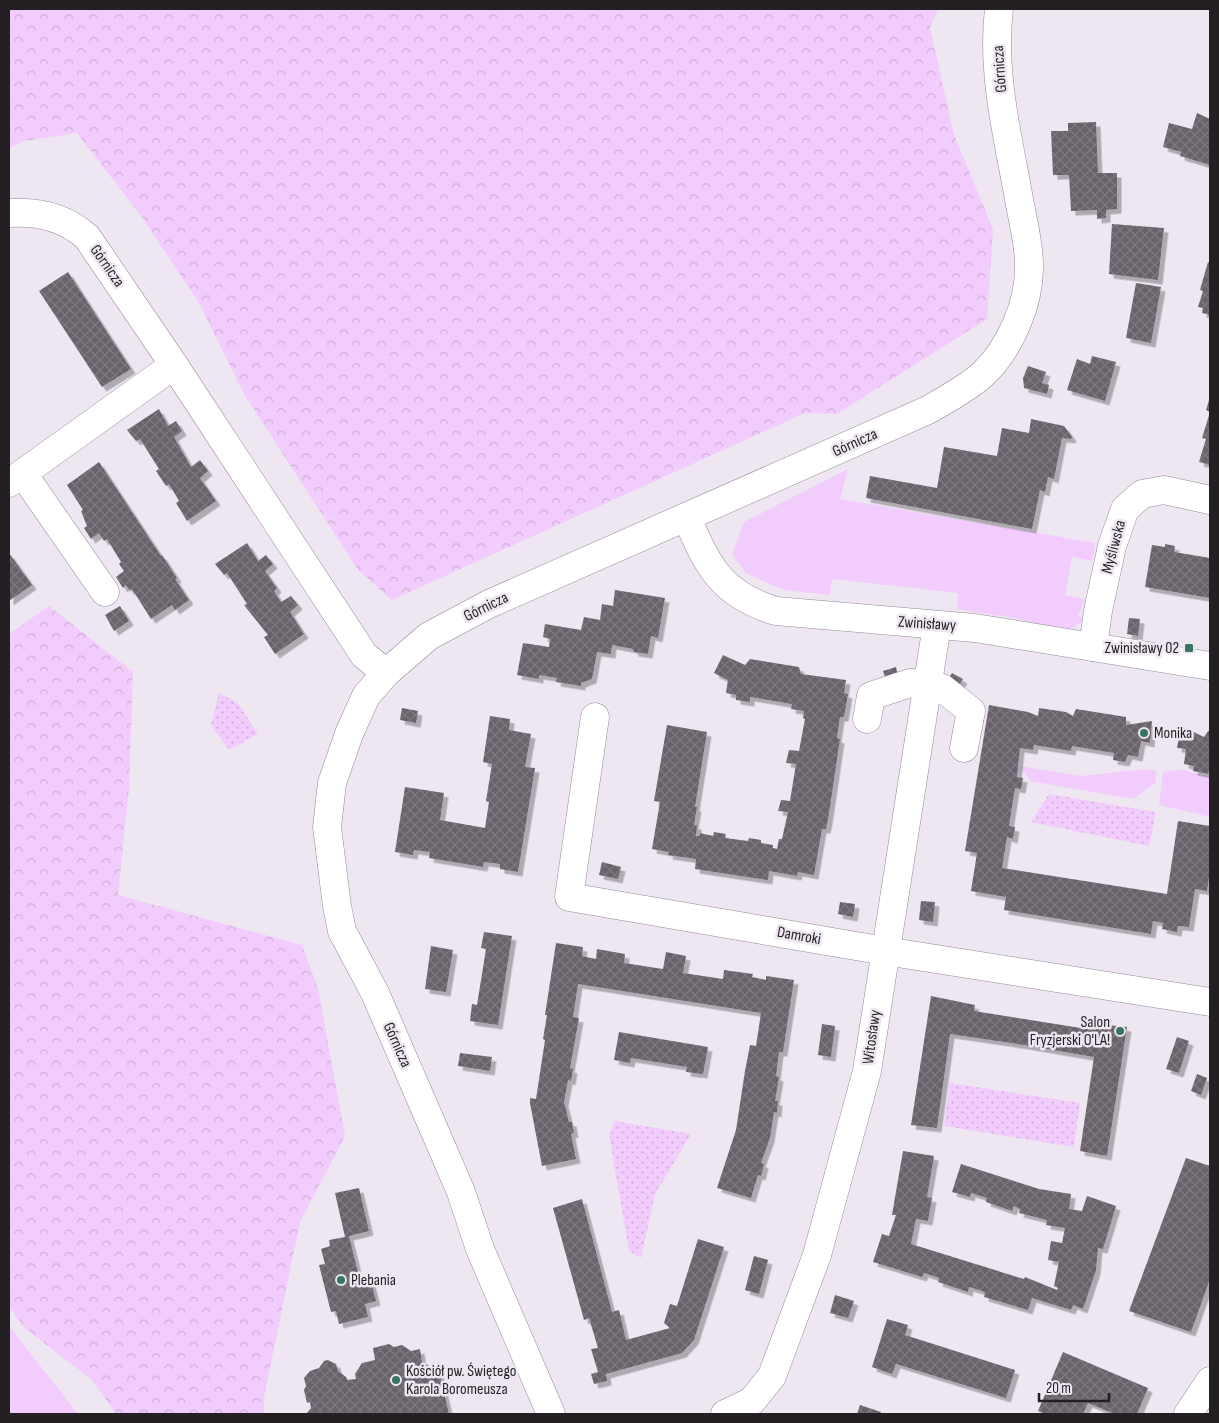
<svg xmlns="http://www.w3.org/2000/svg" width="1219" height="1423" font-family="'Sofia Sans Condensed',sans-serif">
<defs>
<pattern id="forest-crowns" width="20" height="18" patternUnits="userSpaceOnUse" patternTransform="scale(1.25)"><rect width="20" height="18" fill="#f2ccfc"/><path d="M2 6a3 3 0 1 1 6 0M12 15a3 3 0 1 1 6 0" fill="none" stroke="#cfafd8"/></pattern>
<pattern id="park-dots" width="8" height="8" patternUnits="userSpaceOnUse" patternTransform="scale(1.25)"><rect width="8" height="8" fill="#f2ccfc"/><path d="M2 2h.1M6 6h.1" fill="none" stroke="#cfafd8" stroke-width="1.8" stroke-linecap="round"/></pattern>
<pattern id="building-cross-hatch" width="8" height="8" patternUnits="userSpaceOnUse" patternTransform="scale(1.25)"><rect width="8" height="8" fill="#69626b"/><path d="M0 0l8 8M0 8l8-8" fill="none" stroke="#7e7880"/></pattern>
<filter id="shadow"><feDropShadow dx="4.5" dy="4.5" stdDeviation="0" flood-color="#0004"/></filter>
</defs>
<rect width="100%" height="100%" fill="#eee6f1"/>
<g fill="#f2ccfc">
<polygon points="848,469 840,499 1095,543 1092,561 1072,557 1065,595 1085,599 1078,616 1086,619 1068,631 1009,617 957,609 958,593 832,579 830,595 785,590 769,584 746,573 732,554 744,522"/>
<polygon points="1020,766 1081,776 1146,769 1157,771 1155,783 1133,799 1030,781"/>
<polygon points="1179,769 1210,777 1210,817 1159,805 1163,772"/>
<polygon points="9,1326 78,1414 11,1414 9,1412"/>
</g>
<g fill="url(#forest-crowns)">
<polygon points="9,9 938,9 930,28 954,135 993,229 987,319 837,414 805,413 392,600 358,570 244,394 199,303 144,220 77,133 24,141 9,148"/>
<polygon points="49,606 133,672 129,788 118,895 302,945 318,988 345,1136 300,1222 264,1397 264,1414 116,1414 92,1380 25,1328 9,1307 9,634"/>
</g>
<g fill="url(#park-dots)">
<polygon points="219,693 238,703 258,734 229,750 211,725"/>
<polygon points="1049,794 1156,812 1149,846 1031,822"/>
<polygon points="950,1083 1080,1103 1074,1147 944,1126"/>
<polygon points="615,1121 691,1134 655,1194 641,1258 629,1251 609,1135"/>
</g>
<g fill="url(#building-cross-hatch)" filter="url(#shadow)">
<polygon points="1197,113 1210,119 1210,165 1180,156 1181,152 1163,147 1169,123 1192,129"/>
<polygon points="1096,122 1098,173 1117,173 1117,209 1106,210 1106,218 1097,219 1097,210 1071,211 1069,175 1053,175 1051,131 1068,131 1068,123"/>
<polygon points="1112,224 1164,228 1158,280 1109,274"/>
<polygon points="1208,262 1210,263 1210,315 1202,313 1203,308 1198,307 1203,291 1200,290"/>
<polygon points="68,272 131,369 102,387 39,291"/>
<polygon points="1136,283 1161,287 1151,343 1126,338"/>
<polygon points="1092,356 1116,362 1105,401 1067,390 1077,359 1090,364"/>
<polygon points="1028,366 1046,372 1042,383 1049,385 1047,394 1024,388 1023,378"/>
<polygon points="1210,397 1210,412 1206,410"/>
<polygon points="159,409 168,426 176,421 182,431 174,437 191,467 200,460 208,471 200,478 216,501 187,521 176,503 179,501 169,484 166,486 156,471 159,469 140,439 136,441 127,430"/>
<polygon points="1210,412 1210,465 1199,462 1206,439 1202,438"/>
<polygon points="1031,419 1064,426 1072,437 1071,439 1062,438 1054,479 1048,477 1045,492 1040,490 1032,529 866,498 870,476 937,488 944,447 997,456 1002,428 1029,433"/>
<polygon points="99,462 161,556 162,555 177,578 175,579 189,600 175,610 172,605 151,619 132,589 130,591 126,585 123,588 116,577 124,571 119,564 121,562 107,539 104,541 99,533 91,539 84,528 87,526 81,511 83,510 67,485"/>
<polygon points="247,543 258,561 266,555 273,564 265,571 277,588 274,591 281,602 291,596 298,605 290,612 304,634 275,654 264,637 268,635 244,605 247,604 227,573 224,575 215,564"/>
<polygon points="1165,544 1175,546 1174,552 1210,558 1210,598 1145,587 1152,545 1165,547"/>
<polygon points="9,553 32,585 9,601"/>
<polygon points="615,590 665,598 658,638 651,636 648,654 634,652 633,649 612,645 611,654 597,652 592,679 581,683 581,686 556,682 557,678 539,675 539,679 517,675 523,643 549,647 550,639 543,637 545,624 581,630 584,617 600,620 602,604 613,606"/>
<polygon points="120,606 129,621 114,631 105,615"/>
<polygon points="1129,618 1140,619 1138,636 1127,634"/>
<polygon points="723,655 745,665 750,659 799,667 801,674 846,680 844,693 848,694 844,717 840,717 837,738 840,739 828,820 826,829 822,829 814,875 798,872 797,876 769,871 768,880 695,869 696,859 668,855 669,852 652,849 660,802 654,801 667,725 707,732 695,807 697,807 694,825 697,825 696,836 700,836 700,833 713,836 714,832 726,834 725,838 748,841 749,838 761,840 761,843 773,845 773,848 777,849 779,839 782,839 788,812 778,811 781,800 790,801 796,764 786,763 789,750 799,751 805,719 803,718 804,711 791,709 792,704 750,697 750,702 736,700 736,695 726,693 728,680 714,673"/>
<polygon points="896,667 898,677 886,680 883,671"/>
<polygon points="952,673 963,679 958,687 947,681"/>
<polygon points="989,705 1028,712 1038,716 1039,708 1066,712 1073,716 1076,709 1126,717 1126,725 1152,721 1150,743 1141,741 1138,757 1128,755 1125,762 1113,760 1114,753 1072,746 1071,751 1034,745 1033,750 1020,748 1017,777 1023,778 1021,789 1015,788 1009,826 1015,827 1013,839 1007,837 1002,868 1167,894 1178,821 1210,826 1210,871 1207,891 1195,889 1189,927 1178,926 1177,932 1162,929 1163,923 1153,921 1151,934 1004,910 1006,897 971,891 977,853 965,851"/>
<polygon points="402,708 418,711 416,723 400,720"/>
<polygon points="490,716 510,719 509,730 531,734 525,767 535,768 518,872 500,869 500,864 484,862 483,867 429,858 430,852 414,850 413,855 395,852 405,787 444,793 440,820 485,828 489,802 486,801 492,764 483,762"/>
<polygon points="1181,726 1204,737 1208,731 1210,731 1210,769 1208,774 1193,771 1194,766 1184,764 1186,749 1177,748"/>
<polygon points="602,862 621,867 618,879 599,875"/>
<polygon points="921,901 935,902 933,922 919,920"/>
<polygon points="840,902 855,904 853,917 838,914"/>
<polygon points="484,932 512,936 498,1025 470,1021 472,1004 477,1005 486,949 481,948"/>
<polygon points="556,943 583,947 582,956 596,959 597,949 625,954 624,963 663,969 666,952 686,956 683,973 723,979 724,970 753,974 752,977 766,980 766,976 794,980 783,1052 779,1052 776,1076 779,1077 775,1101 778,1101 777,1113 774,1112 770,1138 761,1163 764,1164 761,1176 758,1175 751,1198 717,1188 736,1130 745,1071 750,1045 756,1046 761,1013 578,984 573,1017 579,1018 570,1068 573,1069 571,1081 568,1080 564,1102 569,1122 572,1122 573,1128 574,1133 571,1134 576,1159 542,1166 530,1103 530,1098 536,1099 545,1040 543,1039 547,1015 545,1015"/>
<polygon points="431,946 453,950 446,992 425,989"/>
<polygon points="931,996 975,1005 974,1011 1087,1029 1088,1023 1127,1027 1107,1156 1080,1151 1094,1057 1024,1045 950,1034 937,1128 911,1125"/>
<polygon points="822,1024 835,1026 831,1057 818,1055"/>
<polygon points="619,1032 708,1047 703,1074 686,1072 687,1067 631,1058 630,1063 614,1060"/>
<polygon points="1177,1037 1189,1041 1179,1073 1166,1069"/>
<polygon points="460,1053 492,1057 490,1071 458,1066"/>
<polygon points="1197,1074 1207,1078 1201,1095 1191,1091"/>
<polygon points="903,1151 934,1156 927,1197 932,1198 928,1221 916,1219 911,1244 1024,1279 1025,1277 1057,1290 1058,1288 1054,1286 1059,1262 1048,1260 1051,1241 1062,1243 1065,1228 1046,1225 1047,1220 1019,1213 1020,1209 1014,1206 1012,1211 986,1202 987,1198 971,1193 970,1197 952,1192 961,1164 1039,1189 1071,1194 1069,1209 1082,1211 1087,1196 1116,1206 1103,1249 1098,1248 1096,1270 1083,1309 1073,1305 1071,1310 1032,1298 1028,1310 984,1297 985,1292 969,1287 968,1292 938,1282 939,1278 924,1273 922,1277 873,1262 882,1234 889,1236 896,1215 892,1215"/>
<polygon points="1186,1158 1210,1166 1210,1279 1191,1332 1129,1311"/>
<polygon points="359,1188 369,1231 349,1236 360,1281 370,1278 376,1301 365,1304 368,1317 339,1324 336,1311 331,1312 319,1265 325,1264 321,1249 330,1246 329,1240 345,1237 335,1193"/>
<polygon points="582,1199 612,1312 619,1310 626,1340 670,1328 664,1323 670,1304 677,1306 698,1239 724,1247 694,1340 682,1353 606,1374 607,1381 594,1384 591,1374 598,1372 591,1349 598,1348 589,1318 584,1320 553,1208"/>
<polygon points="754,1256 768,1260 759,1294 745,1290"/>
<polygon points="835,1295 854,1301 848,1318 830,1313"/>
<polygon points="887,1319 908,1325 905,1335 1015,1370 1006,1398 896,1364 892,1374 872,1367"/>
<polygon points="389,1344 394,1347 402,1345 411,1351 420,1349 422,1362 439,1371 449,1414 306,1414 311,1408 310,1402 307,1403 304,1390 306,1386 304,1378 310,1371 319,1368 324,1361 328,1360 336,1364 338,1371 346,1377 347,1380 356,1379 355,1374 362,1363 375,1360 373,1348"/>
<polygon points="1063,1352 1148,1388 1137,1414 1115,1414 1088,1403 1083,1414 1045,1414 1038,1411"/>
<polygon points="860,1405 881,1412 880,1414 857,1414"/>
</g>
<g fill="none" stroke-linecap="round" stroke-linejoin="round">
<defs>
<g id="minor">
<path d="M9 213C38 211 65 217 87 237L174 365 364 655 386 673"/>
<polyline points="23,474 105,592"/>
<polyline points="9,483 174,365"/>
<path d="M687 518C708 567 722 595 776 611L975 628 1210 666"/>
<polyline points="1093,647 1098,611 1112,546 1125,509 1142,494 1164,490 1210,500"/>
<polyline points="595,717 569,897 885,951 1210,1002"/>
<polyline points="867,719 871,696 910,683 928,685 942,688 971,711 964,748"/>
<path d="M551 1414 480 1249 461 1192 439 1141 375 993 342 931 337 906 327 827 332 783 349 734 366 696 386 673 429 636 489 604 928 410C947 399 966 389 982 375 1010 349 1030 303 1029 265 1029 245 1024 225 1020 205 1009 141 991 74 999 9"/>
<polyline points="725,1414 752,1401 772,1376 817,1255 867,1071 937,625"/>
<polyline points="1188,1414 1210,1381"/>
</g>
</defs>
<use href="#minor" stroke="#928a94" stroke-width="29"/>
<use href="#minor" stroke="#fff" stroke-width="28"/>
</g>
<g fill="#387560" stroke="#eee6f1" stroke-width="2">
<rect x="1184" y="643" width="10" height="10" rx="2.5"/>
<circle cx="1144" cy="733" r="5"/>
<circle cx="1120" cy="1031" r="5"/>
<circle cx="341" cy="1280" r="5"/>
<circle cx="396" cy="1380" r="5"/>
</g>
<g text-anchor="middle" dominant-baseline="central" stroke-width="5" stroke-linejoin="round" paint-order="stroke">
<g font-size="16" fill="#231f23" stroke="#eee6f1">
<text transform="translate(1000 69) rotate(-94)">Górnicza</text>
<text transform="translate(107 266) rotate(55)">Górnicza</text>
<text transform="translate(855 443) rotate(-24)">Górnicza</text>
<text transform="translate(1114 547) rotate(-75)">Myśliwska</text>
<text transform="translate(486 607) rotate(-26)">Górnicza</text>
<text transform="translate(927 624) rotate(4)">Zwinisławy</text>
<text transform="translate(799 936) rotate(10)">Damroki</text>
<text transform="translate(872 1037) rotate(-82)">Witosławy</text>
<text transform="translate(397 1045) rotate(66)">Górnicza</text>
</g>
<g font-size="16" fill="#231f23" stroke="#eee6f1" text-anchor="start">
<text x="1179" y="648" text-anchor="end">Zwinisławy 02</text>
<text x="1154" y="733">Monika</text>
<text x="1110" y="1022" text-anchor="end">Salon<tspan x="1110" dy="18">Fryzjerski O'LA!</tspan></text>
<text x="351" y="1280">Plebania</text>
<text x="406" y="1371">Kościół pw. Świętego<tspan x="406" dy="18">Karola Boromeusza</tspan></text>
</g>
</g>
<rect width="1219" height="1423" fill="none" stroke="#231f23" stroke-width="20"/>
<path d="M1039 1393v8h70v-8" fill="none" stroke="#231f23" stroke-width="2.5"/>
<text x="1046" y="1393" font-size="15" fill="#231f23" stroke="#eee6f1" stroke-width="4" paint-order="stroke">20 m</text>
</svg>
